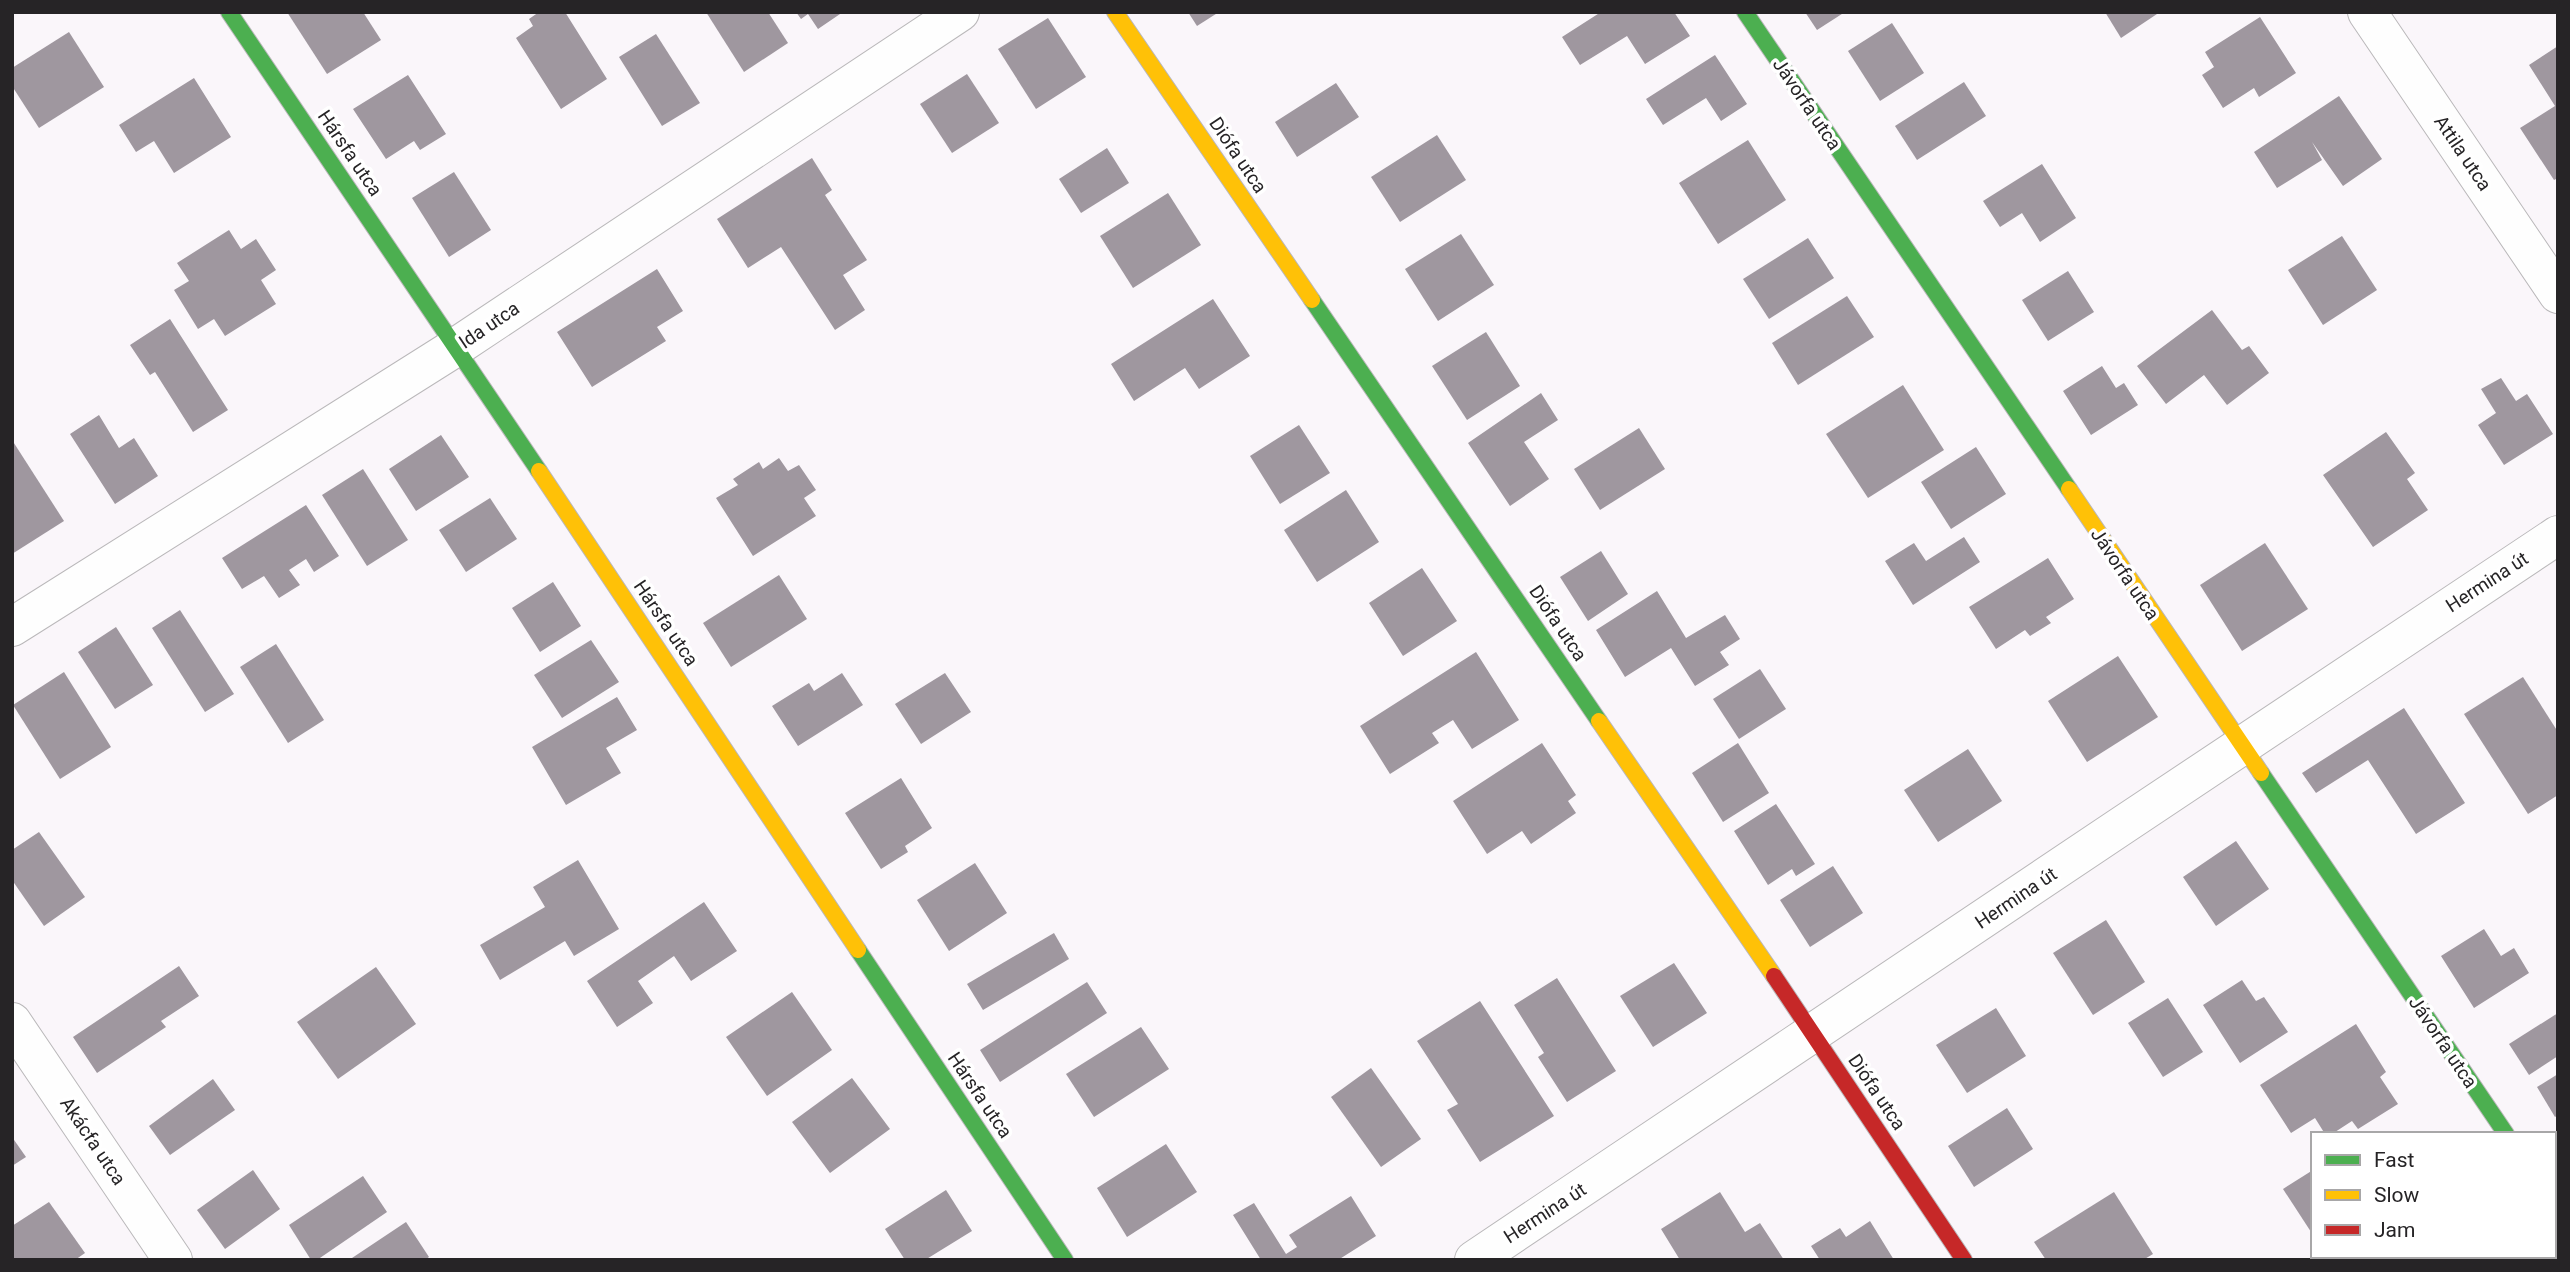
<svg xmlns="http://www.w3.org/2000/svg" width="2570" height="1272" font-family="Roboto,sans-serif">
<rect width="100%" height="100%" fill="#faf6fa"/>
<g fill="#9f979f">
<polygon points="287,12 363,12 381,40 327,74"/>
<polygon points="539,12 565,12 607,79 561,109 516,38 533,26 529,19"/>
<polygon points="706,12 768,12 788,43 744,72"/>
<polygon points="796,12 843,12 818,29 808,14 801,19"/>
<polygon points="1188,12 1219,12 1197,26"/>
<polygon points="1601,12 1674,12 1690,36 1645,64 1627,36 1580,65 1562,37"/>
<polygon points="1805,12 1845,12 1817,30"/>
<polygon points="2105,12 2160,12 2121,38"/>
<polygon points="2260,17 2296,73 2259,97 2254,88 2223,108 2202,75 2214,67 2205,52"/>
<polygon points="1048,18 1086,77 1036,109 998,49"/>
<polygon points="1892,23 1924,73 1880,101 1848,51"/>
<polygon points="69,32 104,87 39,128 12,86 12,68"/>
<polygon points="656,34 700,103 662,126 619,57"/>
<polygon points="2558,46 2558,178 2554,180 2520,128 2555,106 2529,65"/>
<polygon points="1715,55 1747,104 1721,121 1706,98 1663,125 1646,99"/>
<polygon points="967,74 999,123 952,153 920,104"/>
<polygon points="408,75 446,134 420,150 414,141 386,159 353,109"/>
<polygon points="194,78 231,137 174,173 154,141 136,152 119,125"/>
<polygon points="1964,82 1986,116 1917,160 1895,126"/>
<polygon points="1336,83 1359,117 1297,157 1275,122"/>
<polygon points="2339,96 2382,159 2343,186 2312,142 2322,160 2277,188 2254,152"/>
<polygon points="1437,135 1466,180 1400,222 1371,177"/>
<polygon points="1748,140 1786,200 1718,244 1679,183"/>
<polygon points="1107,148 1129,183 1081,213 1059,179"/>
<polygon points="812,158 832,190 825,195 867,260 843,275 865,310 835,330 781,247 748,268 717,219"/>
<polygon points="2042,164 2076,218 2040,242 2022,213 2000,227 1983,201"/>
<polygon points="454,172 491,230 449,257 412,198"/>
<polygon points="1168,193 1201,245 1133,288 1100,236"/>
<polygon points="229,230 241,249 256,239 276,270 261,280 276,304 225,336 214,319 198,329 174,290 189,281 177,263"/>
<polygon points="1461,234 1494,285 1438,321 1405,269"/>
<polygon points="2342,236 2377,290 2323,325 2288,270"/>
<polygon points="1808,238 1834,278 1769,319 1743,279"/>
<polygon points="657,269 683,311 657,327 666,341 592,387 557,332"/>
<polygon points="2068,271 2094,312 2048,341 2022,300"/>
<polygon points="1847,296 1874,337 1798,385 1772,343"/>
<polygon points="1213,299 1250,356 1199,389 1185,368 1134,401 1111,364"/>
<polygon points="2212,310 2242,350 2249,346 2269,373 2227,405 2204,375 2166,404 2137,366"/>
<polygon points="170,319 228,410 193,432 155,372 150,375 130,345"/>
<polygon points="1486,332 1520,386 1467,420 1432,366"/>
<polygon points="2102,366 2116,388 2124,383 2138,405 2091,435 2063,391"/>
<polygon points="2501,378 2516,401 2527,394 2553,434 2504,465 2478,425 2496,413 2481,389"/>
<polygon points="1903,385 1944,450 1868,498 1826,434"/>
<polygon points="1541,393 1558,420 1524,442 1549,479 1510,506 1468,443"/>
<polygon points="99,415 119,448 134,438 158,476 115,504 70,434"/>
<polygon points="1299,425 1330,473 1280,504 1250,456"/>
<polygon points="1639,428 1665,469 1600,510 1574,469"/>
<polygon points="2386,432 2415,473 2407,479 2428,510 2373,547 2323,475"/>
<polygon points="441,435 469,477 416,511 389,469"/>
<polygon points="12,440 64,521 12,554"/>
<polygon points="1976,447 2006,494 1951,529 1921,482"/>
<polygon points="779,458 788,471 799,465 816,490 804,498 816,516 753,556 716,498 738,485 733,479 759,462 763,469"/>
<polygon points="363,469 408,540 367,566 322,495"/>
<polygon points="1346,490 1379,542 1317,582 1284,530"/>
<polygon points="490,498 517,539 466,572 439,530"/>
<polygon points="306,505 339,556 314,572 306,559 289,570 300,585 279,598 264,576 242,589 222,558"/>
<polygon points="1964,537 1980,562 1913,605 1885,561 1914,543 1926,561"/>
<polygon points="2265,543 2308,609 2242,651 2200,585"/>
<polygon points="1601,551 1628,594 1588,621 1560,577"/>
<polygon points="2048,558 2074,599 2046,617 2051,623 2030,636 2025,630 1996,649 1969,607"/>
<polygon points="1422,568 1457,621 1403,656 1369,603"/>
<polygon points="779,575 807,619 731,667 703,623"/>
<polygon points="553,582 581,626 540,652 512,608"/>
<polygon points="1657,591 1686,638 1725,615 1740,639 1720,652 1729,665 1695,686 1671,648 1625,677 1596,630"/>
<polygon points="180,610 234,694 205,712 152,628"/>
<polygon points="116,627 153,685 115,709 78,652"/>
<polygon points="591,640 619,682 562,718 534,675"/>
<polygon points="276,644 324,720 288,743 240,667"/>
<polygon points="1476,652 1519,720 1472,749 1453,720 1432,733 1439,743 1390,774 1360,726"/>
<polygon points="2118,656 2158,717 2087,762 2048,701"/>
<polygon points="1760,669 1786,709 1739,739 1713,699"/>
<polygon points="64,672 111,747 60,779 13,705"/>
<polygon points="842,673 863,705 798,746 772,706 809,683 814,691"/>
<polygon points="945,673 971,712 921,744 895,704"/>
<polygon points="2523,677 2558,732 2558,795 2528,814 2464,714"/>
<polygon points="617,697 637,730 606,748 621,773 566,805 532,747"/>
<polygon points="2404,708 2465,803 2416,834 2368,760 2316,793 2302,773"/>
<polygon points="1542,743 1576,795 1568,801 1576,813 1531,844 1522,831 1487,854 1453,801"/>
<polygon points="1738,743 1769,793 1723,822 1692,773"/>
<polygon points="1968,749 2002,801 1938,842 1904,790"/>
<polygon points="901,778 932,828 905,846 908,852 881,869 845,813"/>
<polygon points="1776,804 1815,864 1796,876 1792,869 1768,885 1734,831"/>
<polygon points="39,832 85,897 44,926 12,880 12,850"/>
<polygon points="2236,841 2269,889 2216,926 2183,877"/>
<polygon points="578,860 619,929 574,956 565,941 500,980 480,945 545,907 533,887"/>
<polygon points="975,863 1007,913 949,951 917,900"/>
<polygon points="1833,866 1863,913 1810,947 1780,900"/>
<polygon points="704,902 737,951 691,981 674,956 638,981 653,1003 617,1027 587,981"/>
<polygon points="2106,920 2145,982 2093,1015 2053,953"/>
<polygon points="2484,929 2501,956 2514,948 2529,973 2474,1008 2441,956"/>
<polygon points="1054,933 1069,959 983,1010 967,984"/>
<polygon points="1674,963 1707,1013 1653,1047 1620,996"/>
<polygon points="179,966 199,996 161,1021 166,1027 97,1073 73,1037"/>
<polygon points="376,967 416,1024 338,1079 297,1022"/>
<polygon points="1557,978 1616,1071 1567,1102 1538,1057 1544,1053 1514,1005"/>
<polygon points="2242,980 2256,1001 2264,997 2288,1032 2240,1063 2203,1005"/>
<polygon points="1087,982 1107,1013 1000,1082 980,1050"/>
<polygon points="792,992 832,1050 767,1096 726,1037"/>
<polygon points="2168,998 2203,1052 2163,1077 2128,1023"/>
<polygon points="1480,1001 1554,1116 1480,1162 1447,1110 1458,1104 1417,1041"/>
<polygon points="1996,1008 2026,1056 1967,1093 1936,1045"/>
<polygon points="2558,1013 2558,1056 2529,1075 2509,1044"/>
<polygon points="2356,1024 2386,1072 2380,1077 2398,1104 2358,1129 2352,1121 2332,1134 2325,1134 2315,1118 2291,1133 2260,1085"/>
<polygon points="1141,1027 1169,1069 1094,1117 1066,1074"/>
<polygon points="1371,1068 1421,1139 1381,1167 1331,1097"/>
<polygon points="2558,1074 2558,1115 2555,1117 2537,1087"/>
<polygon points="852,1078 890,1129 830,1173 792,1122"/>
<polygon points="213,1079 235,1110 170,1155 149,1126"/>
<polygon points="2007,1108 2033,1149 1974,1187 1948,1146"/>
<polygon points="12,1137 26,1157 12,1166"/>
<polygon points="1166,1144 1197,1192 1127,1237 1097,1188"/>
<polygon points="253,1170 280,1209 225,1249 197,1210"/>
<polygon points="2313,1170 2313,1235 2283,1189"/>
<polygon points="363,1176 387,1212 317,1260 311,1260 289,1225"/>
<polygon points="946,1190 972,1231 925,1260 905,1260 885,1229"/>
<polygon points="1720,1192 1745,1232 1760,1223 1784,1260 1680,1260 1661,1229"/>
<polygon points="2114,1192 2153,1254 2143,1260 2046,1260 2034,1242"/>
<polygon points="1351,1196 1376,1236 1338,1260 1261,1260 1233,1215 1254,1203 1286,1254 1297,1247 1289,1235"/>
<polygon points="49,1202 85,1253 75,1260 12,1260 12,1226"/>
<polygon points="1870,1221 1894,1260 1820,1260 1811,1246 1840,1228 1846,1237"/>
<polygon points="406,1222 429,1257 425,1260 349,1260"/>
</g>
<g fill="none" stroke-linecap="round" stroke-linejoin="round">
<defs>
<g id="street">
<polyline points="2367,12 2558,294"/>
<polyline points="12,627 456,347 960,12"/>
<polyline points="12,1022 173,1260"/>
<polyline points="2554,1205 2558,1210"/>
<path d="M1474 1260C1836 1020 2195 774 2558 535"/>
</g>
<g id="fast">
<polyline points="229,12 539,471"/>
<polyline points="1745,12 2069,489"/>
<polyline points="1312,300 1599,721"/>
<polyline points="2261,773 2506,1134"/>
<polyline points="858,950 1065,1260"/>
</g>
<g id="slow">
<polyline points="1115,12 1312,300"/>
<polyline points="539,471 858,950"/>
<polyline points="2069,489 2261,773"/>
<polyline points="1599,721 1774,976"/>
</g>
<polyline id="jam" points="1774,976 1964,1260"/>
</defs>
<use href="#street" stroke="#bab8ba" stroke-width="40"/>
<use href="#fast" stroke="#bab8ba" stroke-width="18"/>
<use href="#slow" stroke="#bab8ba" stroke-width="18"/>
<use href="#jam" stroke="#bab8ba" stroke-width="18"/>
<use href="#street" stroke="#fefefe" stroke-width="38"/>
<use href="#fast" stroke="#4caf50" stroke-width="16"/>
<use href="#slow" stroke="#ffc107" stroke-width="16"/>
<use href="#jam" stroke="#c62828" stroke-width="16"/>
</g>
<g text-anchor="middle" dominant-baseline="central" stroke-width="7" stroke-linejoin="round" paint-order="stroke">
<g font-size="19" fill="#262426" stroke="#fff">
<text transform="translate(1807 104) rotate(56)">Jávorfa utca</text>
<text transform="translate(350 153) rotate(56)">Hársfa utca</text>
<text transform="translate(2463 153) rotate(56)">Attila utca</text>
<text transform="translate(1238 155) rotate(56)">Diófa utca</text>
<text transform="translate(489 325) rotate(-34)">Ida utca</text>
<text transform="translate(2125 574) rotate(56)">Jávorfa utca</text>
<text transform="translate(2487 582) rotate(-33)">Hermina út</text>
<text transform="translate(666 623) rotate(56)">Hársfa utca</text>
<text transform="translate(1558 623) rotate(56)">Diófa utca</text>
<text transform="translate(2016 898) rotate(-34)">Hermina út</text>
<text transform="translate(2443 1042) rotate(56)">Jávorfa utca</text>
<text transform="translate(1877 1092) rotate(56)">Diófa utca</text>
<text transform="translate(980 1095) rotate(56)">Hársfa utca</text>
<text transform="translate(93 1141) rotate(56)">Akácfa utca</text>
<text transform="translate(1545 1213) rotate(-33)">Hermina út</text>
</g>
</g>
<rect width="2570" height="1272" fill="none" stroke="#262426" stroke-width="28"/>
<rect x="2311" y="1132" width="245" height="126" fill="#ffffff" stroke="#a8a7a8" stroke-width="2"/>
<rect x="2325" y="1155" width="35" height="10" fill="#4caf50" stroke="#a8a7a8" stroke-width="2"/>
<text x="2374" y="1167" font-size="21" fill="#262426">Fast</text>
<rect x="2325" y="1190" width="35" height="10" fill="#ffc107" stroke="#a8a7a8" stroke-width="2"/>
<text x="2374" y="1202" font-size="21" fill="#262426">Slow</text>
<rect x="2325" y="1225" width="35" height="10" fill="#c62828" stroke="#a8a7a8" stroke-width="2"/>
<text x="2374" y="1237" font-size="21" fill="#262426">Jam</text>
</svg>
